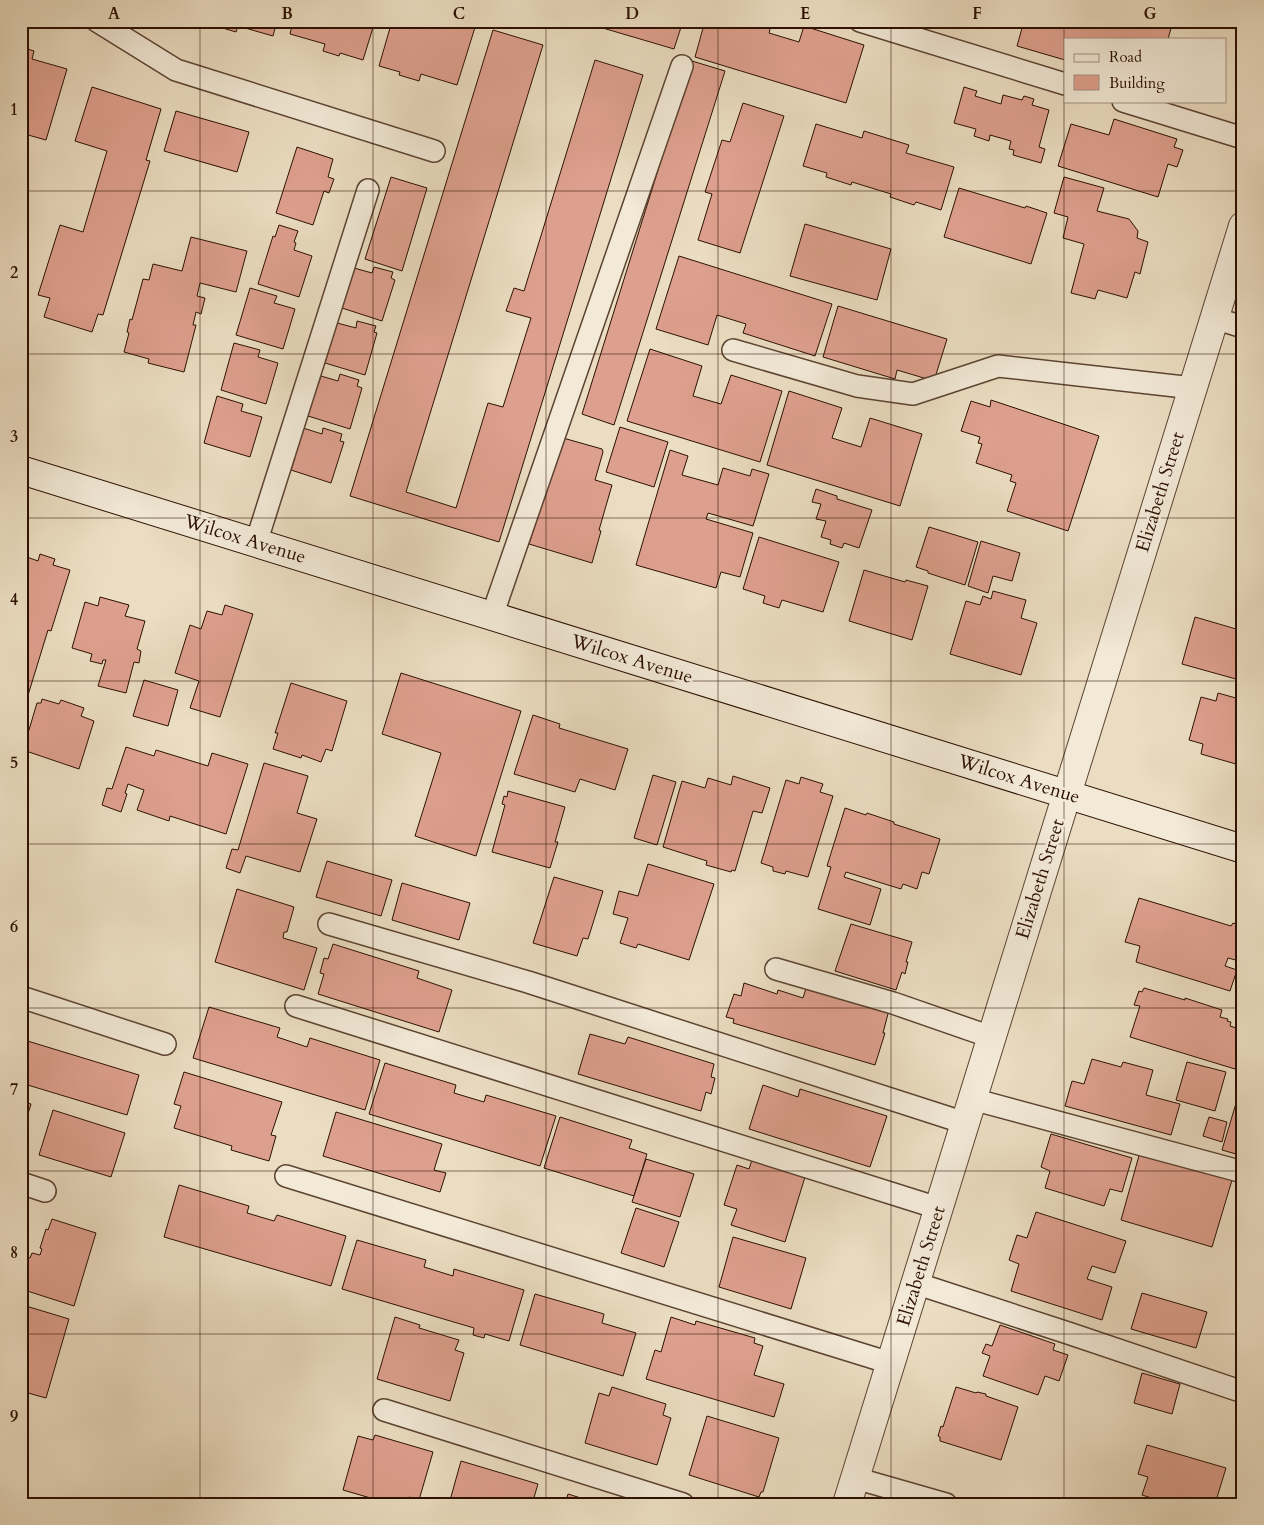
<svg xmlns="http://www.w3.org/2000/svg" width="1264" height="1525" font-family="Cardo,serif">
<rect width="100%" height="100%" fill="#ebddc1"/>
<filter id="stains"><feTurbulence type="fractalNoise" baseFrequency=".004" numOctaves="4"/><feColorMatrix values="0 0 0 0 .2 0 0 0 0 .09 0 0 0 0 .02 0 0 0 .5 -.17"/></filter>
<radialGradient id="worn" r=".72"><stop offset=".6" stop-color="#630" stop-opacity="0"/><stop offset="1" stop-color="#630" stop-opacity=".3"/></radialGradient>
<g fill="#dea08e" stroke="#2c1002">
<polygon points="211,21 277,21 273,36 238,26 236,32 216,26 217,23"/>
<polygon points="293,21 375,21 363,60 340,53 339,56 323,51 325,44 290,34"/>
<polygon points="392,21 477,21 457,85 421,74 419,81 399,75 400,72 379,66"/>
<polygon points="579,21 683,21 674,49"/>
<polygon points="705,21 772,21 769,33 799,42 804,26 864,45 846,103 695,57"/>
<polygon points="1024,21 1128,21 1137,24 1138,21 1161,21 1172,25 1168,39 1065,39 1065,60 1017,46"/>
<polygon points="493,30 543,45 406,492 456,508 488,403 503,407 531,318 506,311 514,288 524,291 595,60 643,75 499,542 350,496"/>
<polygon points="21,47 34,51 32,59 67,69 46,140 21,133"/>
<polygon points="692,61 725,71 614,425 582,414"/>
<polygon points="92,87 161,109 146,160 150,161 103,315 98,314 92,332 44,317 50,298 38,295 60,225 83,232 107,151 75,141"/>
<polygon points="964,87 977,91 975,96 1001,104 1003,95 1022,100 1024,96 1034,99 1032,105 1049,110 1039,147 1045,149 1041,163 1013,155 1014,150 1009,149 1011,141 990,135 989,141 974,136 976,129 954,123"/>
<polygon points="743,103 784,116 740,253 698,240 712,194 705,192 722,140 730,142"/>
<polygon points="176,111 249,132 237,172 164,151"/>
<polygon points="1114,119 1177,139 1174,147 1183,150 1177,167 1168,164 1158,197 1058,166 1071,124 1109,135"/>
<polygon points="816,124 862,138 864,131 909,145 906,153 954,167 941,210 916,202 914,205 890,197 891,194 852,182 851,185 826,177 827,173 803,166"/>
<polygon points="297,147 333,159 328,177 334,179 329,193 324,191 313,225 276,213"/>
<polygon points="391,177 427,188 402,271 365,259"/>
<polygon points="1064,177 1104,188 1097,211 1129,219 1138,231 1137,238 1148,242 1140,274 1135,272 1127,298 1098,290 1095,299 1071,293 1084,244 1063,238 1068,217 1054,213"/>
<polygon points="959,188 1025,208 1026,206 1047,213 1031,264 944,237"/>
<polygon points="805,224 891,249 877,300 790,276"/>
<polygon points="279,225 298,231 294,242 296,243 294,250 312,256 299,297 258,284 273,236 275,237"/>
<polygon points="191,237 247,251 236,292 200,283 197,296 205,298 201,314 196,312 193,325 196,325 184,372 148,363 149,359 124,352 129,333 127,332 130,319 132,320 143,279 149,280 153,264 182,271"/>
<polygon points="679,256 832,304 815,356 743,333 746,324 717,315 708,345 656,329"/>
<polygon points="374,267 393,272 391,278 395,280 382,321 342,308 354,268 372,273"/>
<polygon points="250,288 277,296 274,303 295,309 283,349 236,335"/>
<polygon points="838,306 947,339 934,381 897,370 895,379 823,357"/>
<polygon points="357,321 376,326 374,332 377,333 365,375 325,363 329,349 326,348 329,336 333,336 337,323 356,328"/>
<polygon points="234,343 260,350 258,357 278,363 266,404 221,390"/>
<polygon points="650,349 702,366 693,396 721,404 731,375 782,391 760,462 627,421"/>
<polygon points="340,374 359,380 357,386 362,388 350,429 308,416 312,403 309,402 313,390 316,391 321,376 338,381"/>
<polygon points="789,391 842,408 832,438 861,447 870,418 922,434 900,506 767,465"/>
<polygon points="217,396 243,404 241,411 262,417 250,457 204,443"/>
<polygon points="991,400 1099,436 1068,531 1007,511 1016,483 1010,481 1012,475 976,463 982,444 978,443 980,437 961,431 971,401 990,407"/>
<polygon points="620,427 668,442 654,487 606,472"/>
<polygon points="303,428 322,434 323,428 342,434 340,441 344,442 331,483 291,470 295,458 291,457"/>
<polygon points="563,438 602,449 603,452 595,480 612,485 599,530 601,531 592,563 529,544"/>
<polygon points="670,450 688,456 682,475 718,485 723,468 750,476 752,469 769,474 753,526 708,513 706,519 753,533 740,577 721,572 716,588 636,565"/>
<polygon points="816,489 837,496 837,499 872,510 859,548 844,543 842,548 830,544 831,540 821,537 826,521 816,519 821,504 812,502"/>
<polygon points="929,527 978,542 965,585 928,573 928,571 916,567"/>
<polygon points="759,537 839,562 823,612 782,600 779,608 763,603 765,596 743,589"/>
<polygon points="981,541 1020,553 1012,581 993,576 988,593 968,586"/>
<polygon points="40,554 55,559 53,565 70,570 51,631 48,630 25,705 21,704 21,558 24,559 24,556 38,561"/>
<polygon points="1243,556 1243,579 1236,577"/>
<polygon points="864,570 905,582 906,580 928,586 912,640 849,621"/>
<polygon points="993,591 1026,600 1021,618 1037,623 1021,675 950,654 966,601 980,605 983,596 991,599"/>
<polygon points="100,597 129,605 125,616 145,621 137,649 141,651 139,663 134,662 126,693 98,686 106,660 103,660 102,664 90,661 92,654 72,648 85,602 98,606"/>
<polygon points="225,605 253,614 220,717 190,708 199,681 175,673 190,625 201,629 207,611 222,615"/>
<polygon points="1195,617 1243,631 1243,681 1182,664"/>
<polygon points="401,673 521,711 476,856 415,836 441,753 382,734"/>
<polygon points="144,680 178,690 168,726 133,716"/>
<polygon points="291,683 347,701 332,751 326,749 321,762 302,755 301,758 273,749 278,733 275,733"/>
<polygon points="1218,693 1243,700 1243,766 1201,754 1203,744 1189,740 1201,697 1216,701"/>
<polygon points="42,699 59,704 61,700 84,708 81,716 94,721 79,769 23,750 37,703 41,703"/>
<polygon points="533,715 560,724 559,728 628,749 615,790 580,779 575,792 514,774"/>
<polygon points="126,747 154,756 156,750 208,766 212,753 248,764 226,834 170,816 169,821 137,810 144,790 128,784 125,793 127,794 121,812 102,805 107,788 112,789"/>
<polygon points="264,763 308,776 297,813 317,819 300,872 246,856 240,873 226,868 232,849 238,850"/>
<polygon points="653,775 676,782 657,845 634,838"/>
<polygon points="733,776 770,788 762,813 753,811 735,871 732,870 731,872 706,865 707,861 663,847 682,781 705,788 708,778 731,785"/>
<polygon points="801,777 823,784 820,792 833,796 808,877 786,871 785,874 773,871 773,867 761,863 786,780 799,784"/>
<polygon points="508,791 565,807 555,842 558,842 550,868 492,852 505,805 502,804 504,796 507,797"/>
<polygon points="845,808 866,815 867,813 894,822 894,824 940,839 929,874 922,872 917,889 903,884 901,889 846,872 844,877 881,889 870,925 818,909 831,867 827,866"/>
<polygon points="327,861 392,880 381,916 316,897"/>
<polygon points="648,864 714,884 689,960 638,944 636,948 620,943 628,918 613,914 619,891 638,896"/>
<polygon points="554,877 603,891 588,939 583,938 577,956 533,943"/>
<polygon points="402,883 470,903 459,940 392,920"/>
<polygon points="237,889 294,907 287,932 284,932 283,938 317,948 304,990 215,962"/>
<polygon points="1139,898 1231,926 1233,923 1243,926 1243,962 1228,958 1225,966 1237,970 1230,991 1136,962 1140,946 1125,942"/>
<polygon points="851,924 912,942 906,962 908,962 905,974 902,972 896,990 835,971"/>
<polygon points="333,944 419,971 417,978 452,990 439,1032 318,994 324,974 320,973 324,958 328,959"/>
<polygon points="744,983 777,994 778,990 803,998 807,985 889,1010 883,1033 885,1033 875,1065 733,1023 734,1019 726,1017 734,994 741,996"/>
<polygon points="1144,988 1185,1000 1185,998 1222,1010 1220,1017 1228,1019 1227,1021 1231,1022 1230,1026 1243,1030 1243,1069 1236,1067 1235,1069 1130,1037 1140,1006 1134,1005 1139,991 1142,992"/>
<polygon points="209,1007 280,1028 277,1037 307,1047 310,1038 380,1060 365,1110 193,1058"/>
<polygon points="590,1034 625,1044 628,1037 714,1064 711,1077 715,1078 711,1094 706,1092 701,1111 578,1074"/>
<polygon points="21,1039 139,1075 127,1115 21,1083"/>
<polygon points="1092,1059 1121,1067 1123,1062 1153,1070 1146,1095 1180,1104 1171,1135 1065,1106 1072,1081 1084,1084"/>
<polygon points="1187,1062 1226,1072 1215,1111 1176,1100"/>
<polygon points="385,1063 456,1085 454,1093 484,1102 486,1095 556,1116 540,1166 369,1114"/>
<polygon points="184,1072 282,1102 271,1135 276,1136 269,1161 231,1150 232,1146 174,1128 181,1106 174,1104"/>
<polygon points="763,1085 798,1097 800,1089 887,1116 870,1167 749,1129"/>
<polygon points="1237,1100 1243,1102 1243,1156 1222,1150"/>
<polygon points="21,1101 31,1104 21,1136"/>
<polygon points="53,1110 125,1133 111,1177 39,1155"/>
<polygon points="336,1112 442,1144 434,1170 446,1173 440,1192 323,1156"/>
<polygon points="560,1117 632,1140 629,1148 647,1154 634,1196 544,1168"/>
<polygon points="1209,1117 1227,1122 1222,1142 1203,1136"/>
<polygon points="1051,1134 1132,1158 1122,1192 1110,1189 1104,1206 1045,1188 1050,1171 1041,1167"/>
<polygon points="1140,1152 1232,1180 1212,1247 1121,1220"/>
<polygon points="646,1159 694,1174 680,1217 632,1202"/>
<polygon points="752,1160 805,1177 785,1242 731,1225 737,1209 724,1205 737,1165 749,1169"/>
<polygon points="179,1185 249,1206 247,1213 274,1221 277,1215 346,1236 331,1286 164,1237"/>
<polygon points="636,1208 679,1222 664,1267 621,1253"/>
<polygon points="1036,1212 1126,1241 1115,1273 1092,1266 1087,1279 1112,1287 1102,1320 1011,1291 1019,1264 1009,1260 1017,1235 1027,1238"/>
<polygon points="52,1219 96,1233 74,1306 21,1289 25,1277 23,1276 28,1257 30,1258 32,1253 40,1255 42,1249 40,1248 46,1229 48,1230"/>
<polygon points="733,1237 806,1258 791,1309 719,1287"/>
<polygon points="357,1240 426,1260 424,1267 453,1276 454,1269 524,1290 509,1341 485,1334 484,1338 473,1335 474,1328 342,1289"/>
<polygon points="1142,1293 1207,1312 1196,1348 1131,1329"/>
<polygon points="535,1294 604,1314 602,1323 636,1333 623,1376 520,1345"/>
<polygon points="26,1306 69,1319 46,1398 21,1391 21,1323"/>
<polygon points="395,1317 420,1325 419,1328 459,1340 455,1350 464,1353 450,1401 377,1379"/>
<polygon points="671,1317 695,1325 696,1321 755,1338 754,1343 763,1346 754,1375 784,1384 774,1417 646,1379 655,1350 661,1352"/>
<polygon points="1000,1325 1055,1344 1053,1350 1068,1355 1059,1381 1045,1376 1038,1395 983,1376 990,1356 982,1353 986,1344 992,1346"/>
<polygon points="1142,1373 1180,1384 1172,1414 1134,1403"/>
<polygon points="612,1387 666,1404 663,1415 671,1418 657,1465 585,1443 599,1393 609,1396"/>
<polygon points="956,1387 976,1393 977,1392 986,1394 986,1396 1018,1407 1001,1460 940,1441 940,1437 938,1436 941,1426 943,1427"/>
<polygon points="707,1416 779,1438 763,1492 761,1492 759,1497 689,1475"/>
<polygon points="375,1435 433,1452 419,1500 409,1497 407,1504 391,1504 343,1490 358,1436 373,1440"/>
<polygon points="1147,1445 1226,1468 1215,1504 1171,1504 1142,1495 1148,1477 1138,1474"/>
<polygon points="461,1461 538,1484 532,1504 449,1504"/>
<polygon points="568,1494 600,1504 565,1504"/>
</g>
<g fill="none" stroke-linecap="round" stroke-linejoin="round">
<defs>
<g id="lane">
<polyline points="97,21 176,70 434,151"/>
<polyline points="860,21 1065,84"/>
<polyline points="1123,101 1243,138"/>
<polyline points="1214,318 1243,327"/>
<polyline points="733,350 857,386 913,394 998,366 1193,388"/>
<polyline points="256,543 368,190"/>
<polyline points="492,616 682,66"/>
<polyline points="329,924 528,982 965,1123"/>
<polyline points="776,969 893,1003 991,1037"/>
<polyline points="21,997 165,1044"/>
<polyline points="296,1006 938,1208"/>
<polyline points="972,1099 1243,1172"/>
<polyline points="286,1176 890,1363"/>
<polyline points="21,1183 45,1191"/>
<polyline points="915,1283 1068,1333 1243,1392"/>
<polyline points="384,1410 683,1504"/>
<polyline points="855,1478 946,1504"/>
</g>
<polyline id="street" points="847,1504 1243,226"/>
<polyline id="secondary" points="21,470 1243,849"/>
</defs>
<use href="#lane" stroke="#5c4332" stroke-width="24"/>
<use href="#street" stroke="#5c4332" stroke-width="30"/>
<use href="#secondary" stroke="#2c1002" stroke-width="30"/>
<use href="#lane" stroke="#f2e9d7" stroke-width="21"/>
<use href="#street" stroke="#f2e9d7" stroke-width="28"/>
<use href="#secondary" stroke="#f2e9d7" stroke-width="28"/>
</g>
<path fill="none" stroke="#2c1002" stroke-width="1" stroke-opacity="0.55" d="M200 21V1504M373 21V1504M546 21V1504M718 21V1504M891 21V1504M1064 21V1504M21 191H1243M21 354H1243M21 518H1243M21 681H1243M21 844H1243M21 1008H1243M21 1171H1243M21 1334H1243"/>
<g text-anchor="middle" dominant-baseline="central" stroke-width="5" stroke-linejoin="round" paint-order="stroke">
<g font-size="19" fill="#2c1002" stroke="#f2e9d7">
<text transform="translate(1160 492) rotate(-73)">Elizabeth Street</text>
<text transform="translate(245 539) rotate(17)">Wilcox Avenue</text>
<text transform="translate(632 659) rotate(17)">Wilcox Avenue</text>
<text transform="translate(1019 779) rotate(17)">Wilcox Avenue</text>
<text transform="translate(1040 879) rotate(-73)">Elizabeth Street</text>
<text transform="translate(921 1266) rotate(-73)">Elizabeth Street</text>
</g>
</g>
<rect width="1264" height="1525" fill="none" stroke="#ebddc1" stroke-width="55"/>
<rect x="1064" y="38" width="162" height="65" fill="#f2e9d7" stroke="#a39282"/>
<rect x="1074" y="54" width="25" height="8" fill="#f2e9d7" stroke="#a39282"/>
<text x="1109" y="62" font-size="15" fill="#2c1002">Road</text>
<rect x="1074" y="75" width="25" height="15" fill="#dea08e" stroke="#a39282"/>
<text x="1109" y="88" font-size="15" fill="#2c1002">Building</text>
<rect x="28" y="28" width="1208" height="1470" fill="none" stroke="#2c1002" stroke-width="2"/>
<g font-size="16" text-anchor="middle" font-weight="bold" fill="#2c1002">
<text x="114" y="19">A</text>
<text x="287" y="19">B</text>
<text x="459" y="19">C</text>
<text x="632" y="19">D</text>
<text x="805" y="19">E</text>
<text x="977" y="19">F</text>
<text x="1150" y="19">G</text>
<text x="14" y="115">1</text>
<text x="14" y="278">2</text>
<text x="14" y="442">3</text>
<text x="14" y="605">4</text>
<text x="14" y="768">5</text>
<text x="14" y="932">6</text>
<text x="14" y="1095">7</text>
<text x="14" y="1258">8</text>
<text x="14" y="1422">9</text>
</g>
<rect width="100%" height="100%" filter="url(#stains)"/>
<rect width="100%" height="100%" fill="url(#worn)"/>
</svg>
